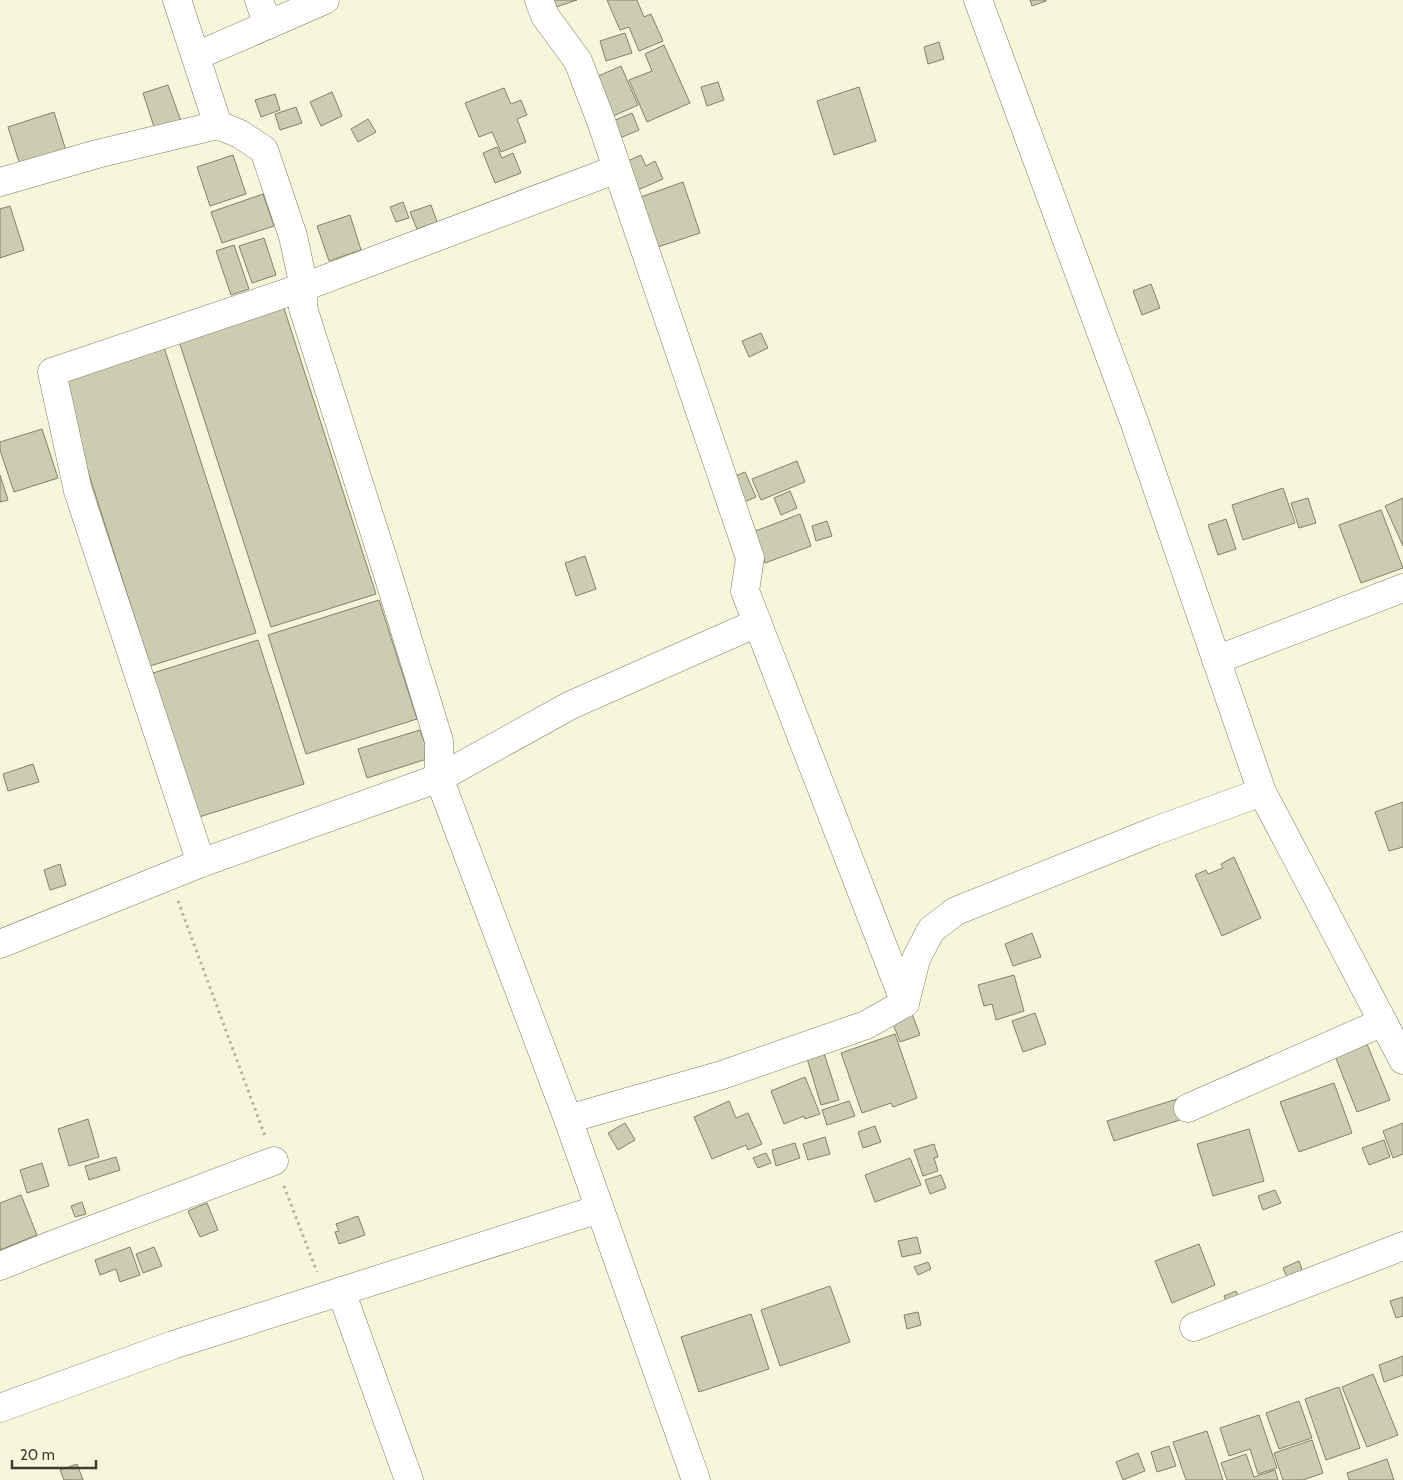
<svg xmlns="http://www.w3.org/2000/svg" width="1403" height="1480" font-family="Cabin,sans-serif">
<rect width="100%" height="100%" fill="#f7f6db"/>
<g fill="#ccccb1" stroke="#838269">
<polygon points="554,0 577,0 556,7"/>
<polygon points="607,0 637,0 644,17 651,14 663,41 639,51 629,27 620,30"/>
<polygon points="1030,0 1046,0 1046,1 1032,6"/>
<polygon points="625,33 632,53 606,61 600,41"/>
<polygon points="939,42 944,59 928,64 924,47"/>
<polygon points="664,45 690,103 647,122 629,80 652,71 645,54"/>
<polygon points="621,66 638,105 611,117 594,78"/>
<polygon points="718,82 724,100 707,106 701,87"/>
<polygon points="168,85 181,121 155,130 143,93"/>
<polygon points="859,87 876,141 834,155 817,101"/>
<polygon points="504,88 511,104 521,100 527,115 517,119 526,142 501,152 492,132 479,137 465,103"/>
<polygon points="332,92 342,116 321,126 310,102"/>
<polygon points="275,94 280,110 261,117 255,100"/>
<polygon points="296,107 302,123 280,130 275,114"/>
<polygon points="54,112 67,154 21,168 8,127"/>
<polygon points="632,113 639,130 620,138 613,121"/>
<polygon points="368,119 376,132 358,142 351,129"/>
<polygon points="497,147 502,158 513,153 521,173 495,183 483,153"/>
<polygon points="233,155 246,194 210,206 197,167"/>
<polygon points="641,155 646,166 655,161 663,179 631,193 619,165"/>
<polygon points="683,182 700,233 655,248 638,198"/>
<polygon points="263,194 274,226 222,243 211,212"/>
<polygon points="403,202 409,218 396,222 390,207"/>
<polygon points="431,205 437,222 417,229 410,212"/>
<polygon points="10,206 24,250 0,258 0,209"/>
<polygon points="350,215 361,250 329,261 317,226"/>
<polygon points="264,238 276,275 252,283 239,246"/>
<polygon points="234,245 249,289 231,295 216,251"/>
<polygon points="1151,284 1160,308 1142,315 1133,291"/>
<polygon points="282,302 376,594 271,627 177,335"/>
<polygon points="761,333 768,348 749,357 742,341"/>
<polygon points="162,341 256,633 150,666 57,374"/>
<polygon points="42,429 58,478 14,492 0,450 0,442"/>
<polygon points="797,461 805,482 761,500 752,479"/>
<polygon points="745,472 756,497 742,503 731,478"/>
<polygon points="0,475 8,500 0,502"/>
<polygon points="1283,488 1295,523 1243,540 1232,505"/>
<polygon points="790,491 797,508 781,515 774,498"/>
<polygon points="1308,498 1316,523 1299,528 1291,503"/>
<polygon points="1403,498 1403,546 1385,506"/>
<polygon points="1381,510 1403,568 1361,583 1339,525"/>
<polygon points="800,514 811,546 765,563 753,532"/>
<polygon points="1226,519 1236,549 1218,555 1208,525"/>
<polygon points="827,521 832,536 816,541 812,526"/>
<polygon points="585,556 596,589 576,596 565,563"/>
<polygon points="379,600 417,719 306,754 268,635"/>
<polygon points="258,640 304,784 196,818 150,674"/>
<polygon points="420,730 430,758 367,778 358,749"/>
<polygon points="33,764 39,782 8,791 3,774"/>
<polygon points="1403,802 1403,847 1389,851 1375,812"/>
<polygon points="1234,857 1261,918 1222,936 1195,875 1206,870 1208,874 1223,868 1221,864"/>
<polygon points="60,864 66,885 50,890 44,870"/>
<polygon points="1032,933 1041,957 1013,966 1005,944"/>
<polygon points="1014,975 1024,1011 996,1020 992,1004 984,1006 978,985"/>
<polygon points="1035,1013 1046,1044 1023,1052 1012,1021"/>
<polygon points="912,1014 920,1035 900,1042 892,1021"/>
<polygon points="895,1034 917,1098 893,1107 891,1103 862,1113 841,1053"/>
<polygon points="1367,1044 1390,1100 1357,1112 1335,1056"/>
<polygon points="823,1050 839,1100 821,1105 806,1055"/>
<polygon points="805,1077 820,1114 805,1119 804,1116 784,1124 771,1091"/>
<polygon points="1334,1083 1352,1133 1299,1152 1280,1102"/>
<polygon points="1177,1099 1183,1119 1114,1141 1107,1121"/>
<polygon points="729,1101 736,1118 748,1113 762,1144 748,1150 746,1145 712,1159 694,1117"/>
<polygon points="849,1101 855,1116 827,1125 822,1110"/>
<polygon points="88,1119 99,1157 69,1166 58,1129"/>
<polygon points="625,1123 635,1140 618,1150 608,1133"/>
<polygon points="1403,1123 1403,1154 1393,1158 1383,1131"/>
<polygon points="875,1126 881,1142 863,1148 858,1132"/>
<polygon points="1249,1129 1264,1181 1213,1196 1197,1144"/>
<polygon points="825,1137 830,1154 808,1160 803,1144"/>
<polygon points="1384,1140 1390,1157 1369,1165 1362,1148"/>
<polygon points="795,1143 800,1158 776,1166 772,1150"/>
<polygon points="934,1144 938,1157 934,1158 938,1171 923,1176 914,1150"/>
<polygon points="766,1153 771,1163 758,1168 753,1158"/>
<polygon points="116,1157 120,1170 89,1180 85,1166"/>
<polygon points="910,1158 921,1185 875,1202 865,1175"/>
<polygon points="42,1163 49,1186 27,1193 20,1170"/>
<polygon points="941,1175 946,1188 930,1194 925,1180"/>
<polygon points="1275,1190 1281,1203 1263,1210 1258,1196"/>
<polygon points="21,1195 37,1235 0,1250 0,1203"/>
<polygon points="82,1202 86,1214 75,1217 71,1206"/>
<polygon points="207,1203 218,1230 200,1237 188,1211"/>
<polygon points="358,1216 365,1235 339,1244 335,1232 339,1231 336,1224"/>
<polygon points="917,1237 921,1253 902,1257 898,1241"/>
<polygon points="1199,1244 1215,1285 1172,1303 1155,1261"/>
<polygon points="130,1247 140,1275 120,1282 116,1269 100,1275 95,1260"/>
<polygon points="154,1247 162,1266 143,1273 136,1254"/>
<polygon points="1299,1261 1305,1278 1290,1284 1283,1268"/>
<polygon points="928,1262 931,1269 918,1275 914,1267"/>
<polygon points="830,1286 850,1342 780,1366 761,1310"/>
<polygon points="1236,1291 1241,1302 1228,1307 1224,1296"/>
<polygon points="1403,1297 1403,1316 1396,1318 1390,1301"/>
<polygon points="918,1312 921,1325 907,1329 904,1315"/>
<polygon points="751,1314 769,1369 699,1392 681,1337"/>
<polygon points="1403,1356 1403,1375 1384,1382 1379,1365"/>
<polygon points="1373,1374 1398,1435 1367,1447 1342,1387"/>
<polygon points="1339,1387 1360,1448 1326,1460 1305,1399"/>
<polygon points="1299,1401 1312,1438 1279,1449 1266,1413"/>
<polygon points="1259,1415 1277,1468 1258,1474 1250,1449 1229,1456 1220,1428"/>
<polygon points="1207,1431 1223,1480 1186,1480 1173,1442"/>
<polygon points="1312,1440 1323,1473 1303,1480 1283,1480 1274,1453"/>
<polygon points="1169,1446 1176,1466 1157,1472 1151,1452"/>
<polygon points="1138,1453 1145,1471 1123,1480 1116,1462"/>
<polygon points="1246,1454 1254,1477 1275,1470 1278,1480 1227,1480 1221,1463"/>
<polygon points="1387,1459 1394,1480 1349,1480 1347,1473"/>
<polygon points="77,1464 83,1480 64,1480 60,1470"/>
</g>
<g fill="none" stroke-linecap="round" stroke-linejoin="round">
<defs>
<g id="minor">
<polyline points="177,0 218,125 240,134 264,150 293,236 304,287 617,169"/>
<polyline points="259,0 268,25"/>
<polyline points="539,0 545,16 578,61 601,121 750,558 745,591 905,1003"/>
<polyline points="978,0 1135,424 1262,792 1403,1060"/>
<polyline points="196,56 325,0"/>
<polyline points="0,182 97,154 218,125"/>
<polyline points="1216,660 1403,588"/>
<polyline points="201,863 78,491 52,372 304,287 303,308 384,562 439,741 439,778 571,705 757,623"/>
<polyline points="0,944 201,863 439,778 568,1119 696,1480"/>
<polyline points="1188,1108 1383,1022"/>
<polyline points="568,1119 722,1075 866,1025 905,1003 916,959 931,930 956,911 1155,831 1262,792"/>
<polyline points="0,1266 52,1245 274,1161"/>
<polyline points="341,1291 409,1480"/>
<polyline points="1194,1327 1403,1246"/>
<polyline points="0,1408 173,1345 599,1209"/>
</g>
</defs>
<use href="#minor" stroke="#7e7d64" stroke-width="29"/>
<g stroke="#b3b39d" stroke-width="3" stroke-dasharray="2.5 4" stroke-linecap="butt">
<polyline points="178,901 265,1136"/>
<polyline points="284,1186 317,1272"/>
</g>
<use href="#minor" stroke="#fff" stroke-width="28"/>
</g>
<path d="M12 1460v8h84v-8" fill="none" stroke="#3c3c31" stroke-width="2.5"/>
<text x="20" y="1460" font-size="15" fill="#3c3c31" stroke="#f7f6db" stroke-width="4" paint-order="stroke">20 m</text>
</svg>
